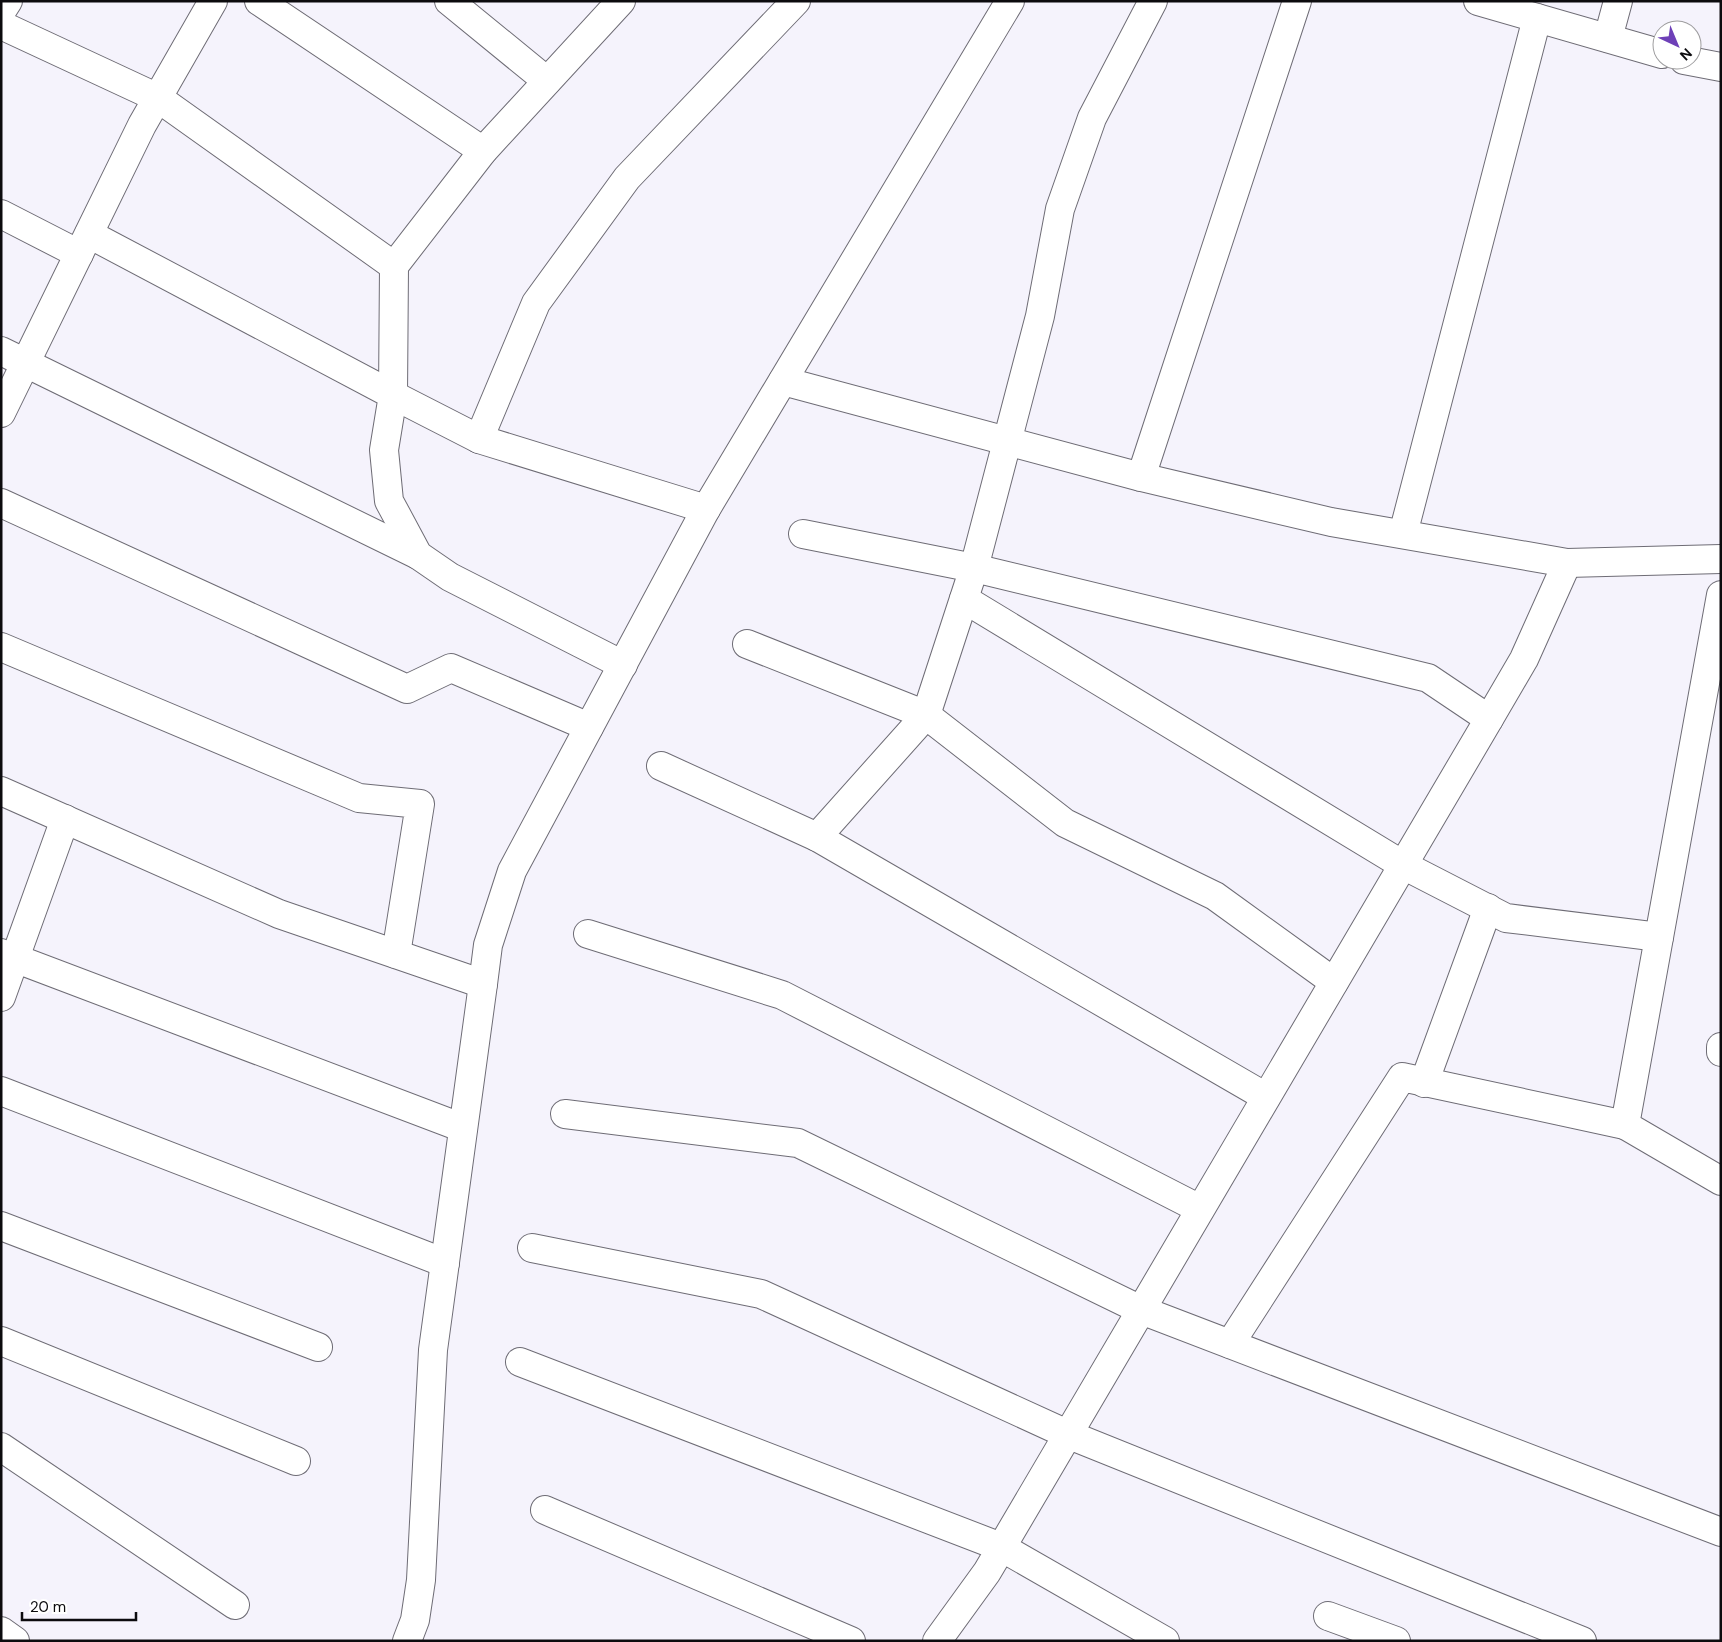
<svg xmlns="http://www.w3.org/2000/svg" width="1722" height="1642" font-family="'DM Sans',sans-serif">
<rect width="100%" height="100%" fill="#f5f3fc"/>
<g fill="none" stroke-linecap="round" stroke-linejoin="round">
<defs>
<g id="street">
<polyline points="259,1 483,151"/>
<polyline points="449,1 547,81"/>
<polyline points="621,1 483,151 394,266 393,395 479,439 706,509"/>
<polyline points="1478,1 1662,54"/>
<polyline points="1,12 8,1"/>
<polyline points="1,25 158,98 394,266"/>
<polyline points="1608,38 1618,1"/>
<polyline points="1684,60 1721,67"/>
<polyline points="1,214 79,254"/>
<polyline points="89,234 393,395 384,450 389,501 418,555 450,577 623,665"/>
<polyline points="1,351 418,555"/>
<polyline points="783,381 1141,477 1331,522 1567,563 1721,559"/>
<polyline points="1,413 142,125 213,1"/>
<polyline points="479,439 536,303 627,178 796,1"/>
<polyline points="1141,477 1297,1"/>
<polyline points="1,503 407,689 451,668 589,727"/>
<polyline points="803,534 974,568 1428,678 1489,719"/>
<polyline points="1403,534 1537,18"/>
<polyline points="1721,595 1625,1125 1721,1181"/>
<polyline points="964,599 1403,865 1506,918 1659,937"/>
<polyline points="747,644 926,715 1065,823 1215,896 1334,982"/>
<polyline points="1,647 359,798 420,804 396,954"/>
<polyline points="661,766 817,837 1266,1097"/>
<polyline points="1,791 279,914 483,984"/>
<polyline points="817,837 926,715 974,568 1040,316 1060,209 1092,118 1153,1"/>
<polyline points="588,934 782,995 1200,1209"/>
<polyline points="1,953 463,1128"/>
<polyline points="1,997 65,819"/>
<polyline points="1721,1047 1721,1052"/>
<polyline points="1424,1083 1488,908"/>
<polyline points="1,1091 445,1263"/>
<polyline points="565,1114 798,1143 1141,1310 1721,1532"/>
<polyline points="1,1226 318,1347"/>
<polyline points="532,1248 761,1294 1067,1434 1582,1641"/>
<polyline points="1,1341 296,1461"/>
<polyline points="1230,1344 1402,1077 1625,1125"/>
<polyline points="520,1362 1001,1547 1165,1641"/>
<polyline points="1,1447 235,1605"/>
<polyline points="545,1510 851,1641"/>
<polyline points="1328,1616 1396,1641"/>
<polyline points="1,1631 15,1641"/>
<polyline points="407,1641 415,1620 421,1580 433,1350 483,984 488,945 512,871 706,509 1010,1"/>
<polyline points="937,1641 987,1572 1489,719 1524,659 1567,563"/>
</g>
</defs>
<use href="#street" stroke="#6e6c75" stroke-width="30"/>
<use href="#street" stroke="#fff" stroke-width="28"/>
</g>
<rect width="1722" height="1642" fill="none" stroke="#0c0b0e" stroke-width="5"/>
<g transform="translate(1677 45) rotate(136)"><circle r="24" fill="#ffffff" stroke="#9e9d9f"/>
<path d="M0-4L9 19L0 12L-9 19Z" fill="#6e40b8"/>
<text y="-8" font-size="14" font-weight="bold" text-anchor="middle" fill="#0c0b0e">N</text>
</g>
<path d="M22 1612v8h114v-8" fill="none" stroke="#0c0b0e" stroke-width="2.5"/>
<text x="30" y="1612" font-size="15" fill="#0c0b0e" stroke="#ffffff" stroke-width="4" paint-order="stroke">20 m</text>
</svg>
